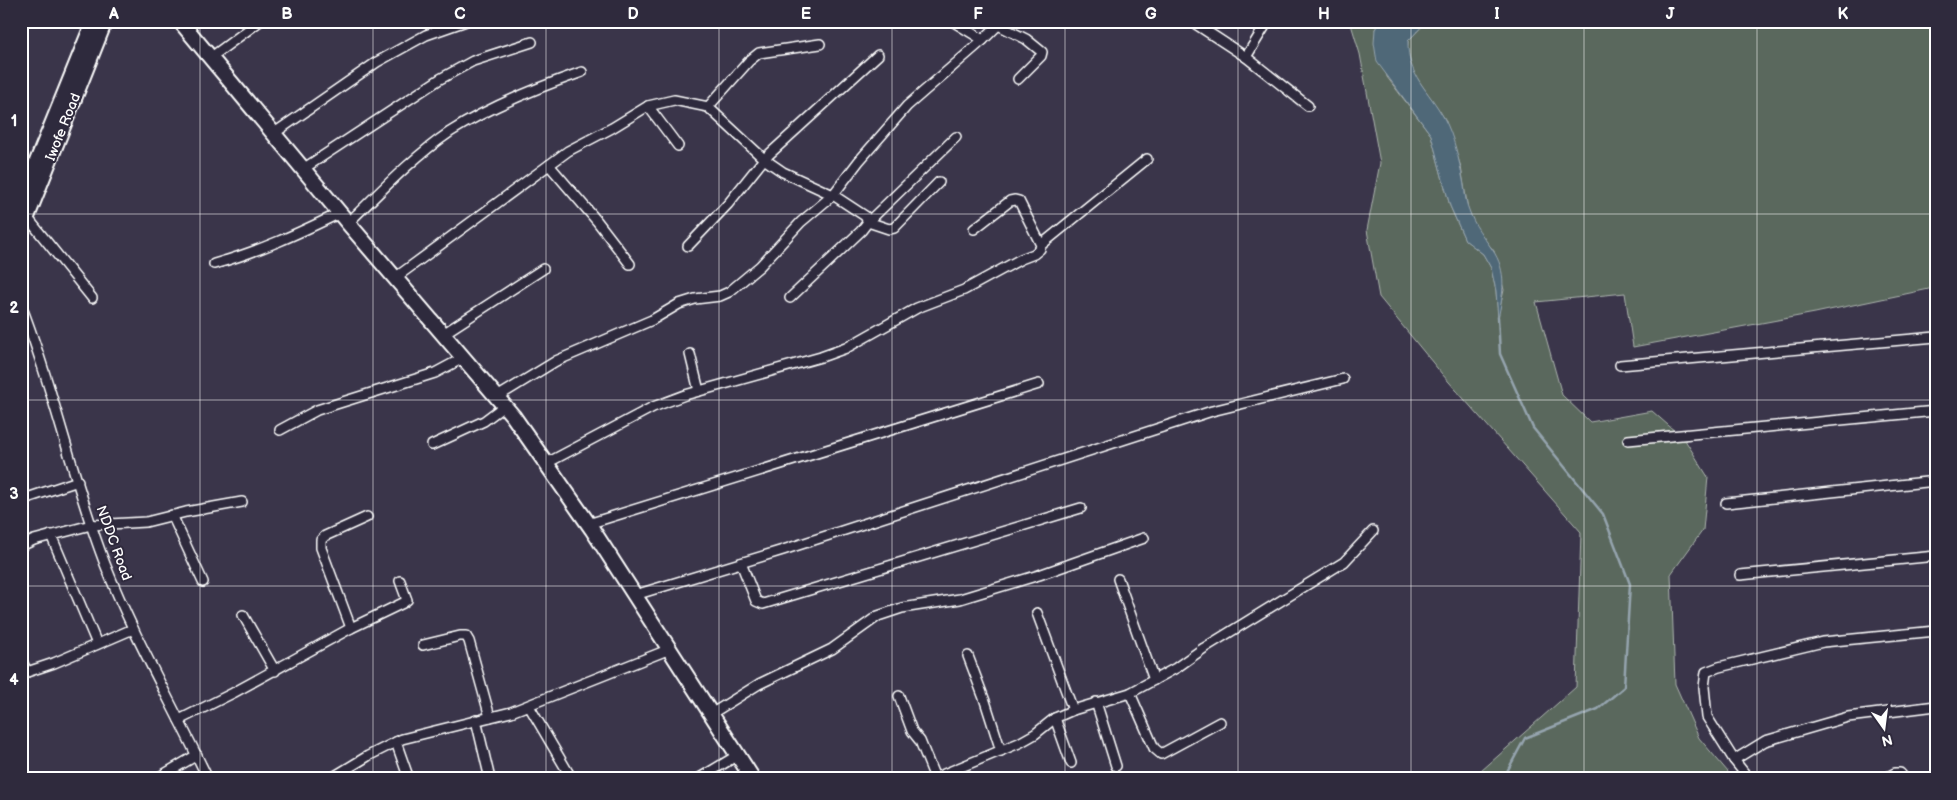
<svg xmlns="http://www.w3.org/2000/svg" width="1957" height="800" font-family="'Balsamiq Sans',sans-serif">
<rect width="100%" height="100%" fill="#3a354a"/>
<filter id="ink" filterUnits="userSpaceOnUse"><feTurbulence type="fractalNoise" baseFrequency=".02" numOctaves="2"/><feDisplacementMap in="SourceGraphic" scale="10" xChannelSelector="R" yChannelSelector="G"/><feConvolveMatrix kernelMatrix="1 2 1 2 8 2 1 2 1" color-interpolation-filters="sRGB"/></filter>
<g filter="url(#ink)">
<polygon fill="#5a685d" stroke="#acb4ae" points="1350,21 1381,21 1375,29 1387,77 1431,135 1450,206 1465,240 1483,254 1491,268 1496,291 1498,316 1504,290 1494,251 1477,230 1468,209 1461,167 1445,119 1412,71 1407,55 1408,41 1427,21 1936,21 1936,281 1929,289 1815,313 1633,347 1625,293 1536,302 1562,395 1590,422 1652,411 1685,440 1708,477 1703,530 1671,574 1675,684 1699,738 1734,779 1472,779 1576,687 1581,532 1442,374 1379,297 1367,230 1380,163 1360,54"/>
<path fill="#4f6878" stroke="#95a4ae" d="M1381 21H1427L1408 41C1407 76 1429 90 1444 118 1454 136 1459 160 1463 180 1465 190 1465 201 1469 210 1474 225 1483 236 1492 249 1508 272 1503 294 1498 319L1496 291 1491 268 1483 254 1465 240 1450 206 1431 135 1377 62 1374 43 1375 29Z"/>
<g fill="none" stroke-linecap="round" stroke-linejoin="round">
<polyline stroke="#95a4ae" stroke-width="2.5" points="1498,317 1500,354 1533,428 1603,514 1630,584 1624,687 1598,709 1525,738 1503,779"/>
<defs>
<g id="street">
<polyline points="952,21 983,40"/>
<polyline points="1191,21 1246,57 1308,106"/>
<polyline points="998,25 1026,39 1042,52 1041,56 1018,79"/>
<polyline points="1246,57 1268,21"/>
<polyline points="210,58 260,21"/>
<polyline points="648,106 678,146"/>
<polyline points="708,107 749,61 759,53 820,44"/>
<polyline points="273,134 377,62 426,35 466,21"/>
<polyline points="549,165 597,221 630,264"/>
<polyline points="303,169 440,79 473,61 532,42"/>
<polyline points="939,182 894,228 889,229 868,222 956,137"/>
<polyline points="27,217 92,298"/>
<path d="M348 223C380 192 413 157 450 132 491 106 536 88 582 72"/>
<polyline points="1041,245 1147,159"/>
<polyline points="688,246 728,204 764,159 878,55"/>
<path d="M214 264C258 252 299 233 340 213"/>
<polyline points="395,278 568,151 612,128 648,106 674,100 708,107 764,159 783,172 833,195 865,216 868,222 861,231 790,298"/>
<path d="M21 305C54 389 72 479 105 564 134 638 174 707 208 779"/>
<polyline points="443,334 543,269"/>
<polyline points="690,354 699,391"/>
<polyline points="1620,365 1936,337"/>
<polyline points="497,397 556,361 652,320 679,304 695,299 720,296 729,292 760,266 801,222 833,195 859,161 907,106 983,40 1002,21"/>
<polyline points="280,430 317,410 435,373 463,358"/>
<polyline points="1628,440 1936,411"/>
<polyline points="432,445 484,421 504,406"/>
<polyline points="547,463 653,407 685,395 821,357 846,348 917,308 964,290 1021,259 1034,254 1040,249 1041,245 1019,201 1015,200 1010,201 974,229"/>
<polyline points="21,500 78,481"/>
<polyline points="1726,503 1936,481"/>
<polyline points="172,515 203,582"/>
<polyline points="588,524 1039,384"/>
<polyline points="51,535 97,644"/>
<polyline points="21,546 34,540 91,525 146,522 186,512 242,502"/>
<polyline points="741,563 756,601 763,604 1081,508"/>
<polyline points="1740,575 1936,556"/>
<polyline points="1118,579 1154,680"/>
<polyline points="635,595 783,550 1212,411 1343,379"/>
<polyline points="1037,613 1073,710"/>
<polyline points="243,615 275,671"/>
<polyline points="351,628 321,548 321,540 325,536 367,517"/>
<polyline points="423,645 460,636 466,636 469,641 490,717"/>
<polyline points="968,656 985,701 1001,751"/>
<polyline points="21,659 27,672"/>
<polyline points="21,674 54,663 133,629"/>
<polyline points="1130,693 1154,748 1161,754 1220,722"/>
<polyline points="899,696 912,731 920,741 935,778"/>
<polyline points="1096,702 1116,766"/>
<polyline points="529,706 572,779"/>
<polyline points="711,714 759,684 832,649 878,616 902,608 960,599 1039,575 1144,538"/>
<polyline points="1055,718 1071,763"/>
<polyline points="179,720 233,693 351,628 403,603 407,600 400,581"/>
<polyline points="476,720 490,779"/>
<polyline points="396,742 409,779"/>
<polyline points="1734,760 1765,741 1848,717 1936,706"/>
<polyline points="156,779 197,755"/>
<polyline points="330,779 368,756 402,739 511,712 670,649"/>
<polyline points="698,779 738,755"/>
<polyline points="932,779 1019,743 1035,734 1055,718 1073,710 1130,693 1176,668 1204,648 1344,562 1373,531"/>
<polyline points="1749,779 1734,760 1707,717 1704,687 1706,672 1719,667 1823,642 1936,631"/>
<polyline points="1884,779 1895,773 1900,773 1905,779"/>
</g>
<g id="secondary">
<polyline points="180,21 348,223 513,416 592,529 753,779"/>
<polyline points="21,201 94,21"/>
<polyline points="21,232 105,21"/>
</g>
</defs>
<use href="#street" stroke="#fff" stroke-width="12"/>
<use href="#secondary" stroke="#fff" stroke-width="18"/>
<use href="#street" stroke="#2f2a3d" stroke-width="9"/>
<use href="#secondary" stroke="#2f2a3d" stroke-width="14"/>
</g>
</g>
<path fill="none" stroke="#fff" stroke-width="1" stroke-opacity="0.55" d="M200 21V779M373 21V779M546 21V779M719 21V779M892 21V779M1065 21V779M1238 21V779M1411 21V779M1584 21V779M1757 21V779M21 214H1936M21 400H1936M21 586H1936"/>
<g text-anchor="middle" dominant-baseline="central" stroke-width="4" stroke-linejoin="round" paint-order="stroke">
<g font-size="14" fill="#fff" stroke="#2f2a3d">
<text transform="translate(63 127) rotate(-68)">Iwofe Road</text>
<text transform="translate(114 543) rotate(70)">NDDC Road</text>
</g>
</g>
<rect width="1957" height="800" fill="none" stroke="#2f2a3d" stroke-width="55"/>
<g transform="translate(1884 728) rotate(166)" stroke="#2f2a3d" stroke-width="4" paint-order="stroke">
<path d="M0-4L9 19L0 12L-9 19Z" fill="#ffffff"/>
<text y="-8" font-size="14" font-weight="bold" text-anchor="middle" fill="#ffffff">N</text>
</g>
<rect x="28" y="28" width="1902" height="744" fill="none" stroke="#fff" stroke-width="2"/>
<g font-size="16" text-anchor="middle" font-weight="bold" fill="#fff">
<text x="114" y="19">A</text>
<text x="287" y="19">B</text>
<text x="460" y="19">C</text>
<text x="633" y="19">D</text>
<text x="806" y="19">E</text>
<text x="978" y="19">F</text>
<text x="1151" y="19">G</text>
<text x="1324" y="19">H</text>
<text x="1497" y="19">I</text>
<text x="1670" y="19">J</text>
<text x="1843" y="19">K</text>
<text x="14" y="126">1</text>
<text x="14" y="313">2</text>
<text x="14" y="499">3</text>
<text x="14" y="685">4</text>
</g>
</svg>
